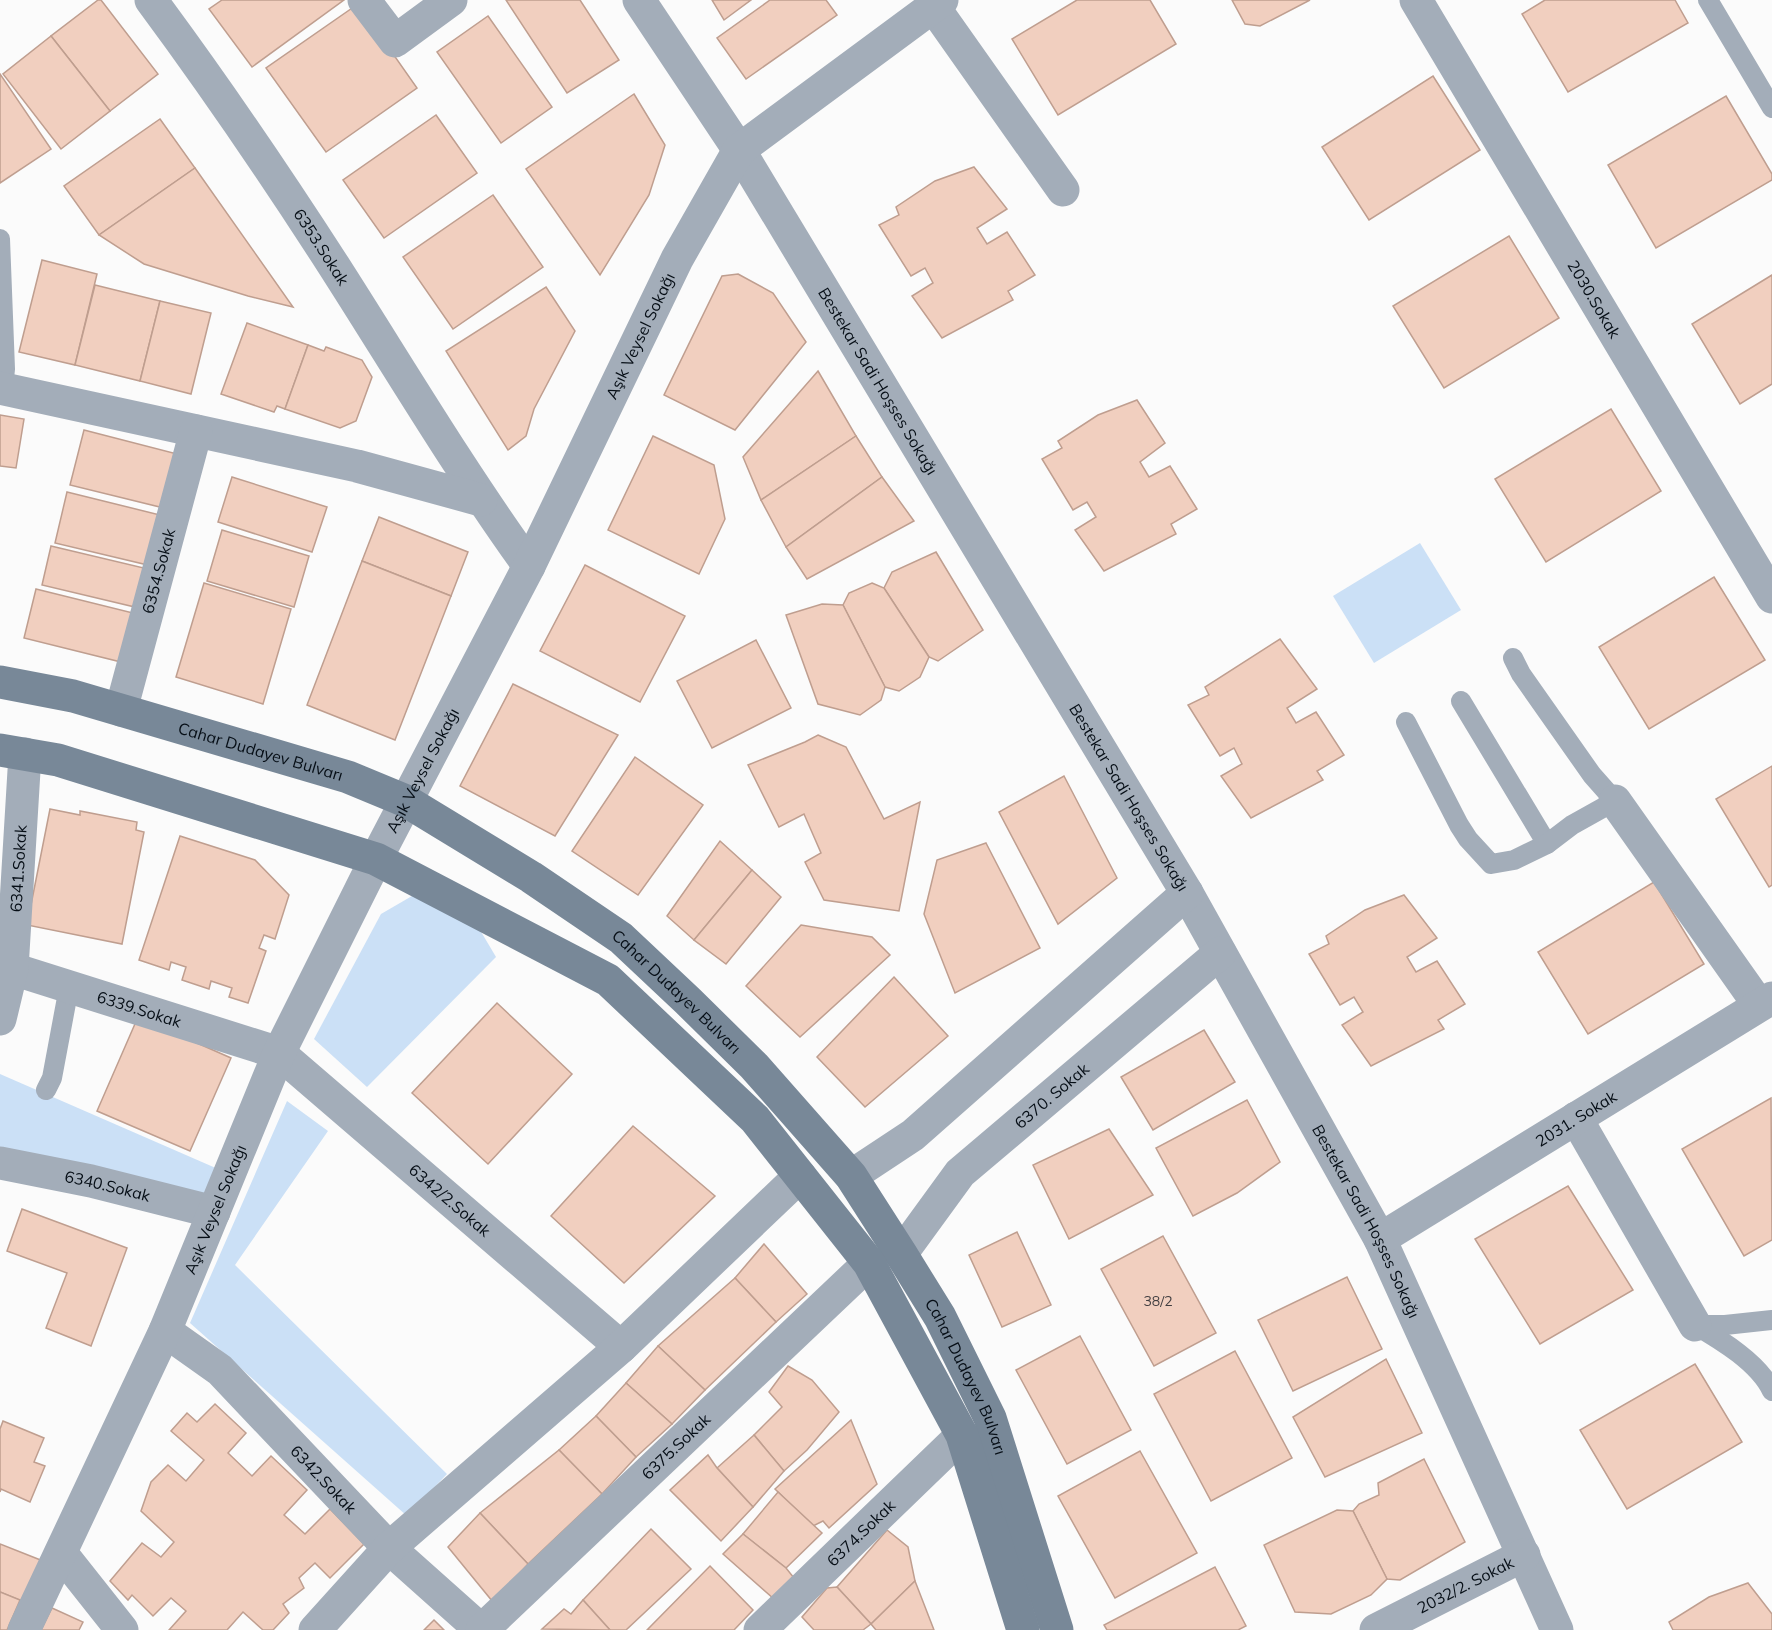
<svg xmlns="http://www.w3.org/2000/svg" width="1772" height="1630" font-family="Mulish,sans-serif">
<rect width="100%" height="100%" fill="#fbfbfb"/>
<g fill="#cbe0f6">
<polygon points="1420,543 1461,610 1374,663 1333,596"/>
<polygon points="412,896 477,925 496,957 367,1087 314,1039 381,914"/>
<polygon points="0,1074 218,1169 208,1199 0,1152"/>
<polygon points="287,1101 328,1131 235,1265 447,1474 407,1516 190,1323"/>
</g>
<g fill="#f1cfbf" stroke="#bf9e8f" stroke-width="1.5">
<polygon points="98,0 101,0 158,74 110,111 51,36"/>
<polygon points="222,0 344,0 252,67 209,9"/>
<polygon points="506,0 580,0 619,60 567,93"/>
<polygon points="712,0 751,0 724,20"/>
<polygon points="770,0 826,0 837,15 746,79 717,38"/>
<polygon points="1077,0 1150,0 1176,44 1058,115 1012,39"/>
<polygon points="1232,0 1310,0 1260,26 1245,24"/>
<polygon points="1545,0 1675,0 1688,23 1568,92 1522,14"/>
<polygon points="358,4 417,88 326,152 266,68"/>
<polygon points="488,16 552,107 501,143 437,52"/>
<polygon points="51,36 110,111 61,149 3,74"/>
<polygon points="0,74 51,149 0,183"/>
<polygon points="1433,76 1480,150 1369,220 1322,147"/>
<polygon points="634,94 665,145 649,195 600,275 526,169"/>
<polygon points="1726,96 1772,174 1772,180 1656,248 1608,165"/>
<polygon points="436,115 477,173 384,238 343,180"/>
<polygon points="160,119 195,168 99,235 64,186"/>
<polygon points="974,167 1007,209 977,228 987,244 1007,232 1035,275 1008,291 1013,300 942,338 912,296 933,283 925,268 911,276 879,225 899,215 896,207 935,181"/>
<polygon points="195,168 293,307 248,296 144,264 99,235"/>
<polygon points="493,195 543,267 453,329 403,257"/>
<polygon points="1509,236 1559,318 1444,388 1393,306"/>
<polygon points="42,260 97,274 75,365 19,352"/>
<polygon points="738,274 773,293 806,342 735,430 664,395 722,276"/>
<polygon points="1772,275 1772,384 1740,404 1692,324"/>
<polygon points="95,285 160,301 140,381 75,365"/>
<polygon points="546,287 575,331 534,409 526,436 508,450 446,351"/>
<polygon points="160,301 211,313 191,394 140,381"/>
<polygon points="247,323 308,345 285,409 277,406 274,412 221,394"/>
<polygon points="308,345 324,351 326,347 362,360 372,377 356,421 340,428 285,409"/>
<polygon points="818,371 856,436 761,500 743,457"/>
<polygon points="1137,400 1165,443 1140,462 1149,477 1170,466 1197,509 1171,524 1176,534 1104,571 1075,530 1096,517 1087,502 1073,510 1042,459 1062,448 1058,441 1098,415"/>
<polygon points="1611,409 1661,491 1546,562 1495,479"/>
<polygon points="0,415 24,419 16,468 0,466"/>
<polygon points="84,430 181,455 168,509 70,485"/>
<polygon points="653,436 714,465 725,519 699,574 608,530"/>
<polygon points="856,436 882,477 786,547 761,500"/>
<polygon points="232,477 327,507 312,552 218,522"/>
<polygon points="882,477 914,521 807,579 786,547"/>
<polygon points="67,492 164,516 152,566 55,543"/>
<polygon points="379,517 468,552 451,596 362,561"/>
<polygon points="222,530 309,556 294,607 207,581"/>
<polygon points="51,546 148,569 139,608 42,585"/>
<polygon points="936,552 983,630 938,661 929,657 884,588 892,572"/>
<polygon points="362,561 451,596 395,740 307,705"/>
<polygon points="585,565 685,616 640,702 540,651"/>
<polygon points="1714,577 1765,660 1649,729 1599,647"/>
<polygon points="204,583 291,609 263,704 176,677"/>
<polygon points="872,583 884,588 929,657 920,677 899,691 885,687 843,605 849,593"/>
<polygon points="36,589 133,613 121,662 24,638"/>
<polygon points="822,604 843,605 885,687 881,700 860,715 818,704 786,615"/>
<polygon points="1280,639 1317,689 1287,708 1296,723 1316,712 1344,755 1317,771 1323,780 1251,818 1221,776 1242,764 1234,748 1220,756 1188,705 1209,695 1205,687"/>
<polygon points="756,640 791,708 712,748 677,681"/>
<polygon points="513,684 618,735 555,836 460,786"/>
<polygon points="818,735 846,747 884,819 920,802 899,911 824,900 805,862 821,853 804,814 779,827 748,765 805,742"/>
<polygon points="635,757 703,805 638,895 572,851"/>
<polygon points="1772,766 1772,885 1769,887 1716,799"/>
<polygon points="1064,776 1117,878 1058,924 999,812"/>
<polygon points="50,809 80,815 80,811 137,822 136,830 144,832 122,944 27,925"/>
<polygon points="180,836 255,860 289,895 275,939 264,935 259,948 266,951 248,1003 229,997 232,988 211,981 209,989 182,980 186,967 171,962 169,970 139,960"/>
<polygon points="720,841 752,870 694,940 667,916"/>
<polygon points="986,843 1040,948 955,993 924,914 937,860"/>
<polygon points="752,870 781,897 726,964 694,940"/>
<polygon points="1654,882 1704,964 1588,1034 1538,952"/>
<polygon points="1404,895 1437,938 1407,957 1416,972 1437,961 1465,1004 1438,1020 1444,1029 1371,1066 1342,1025 1363,1012 1354,997 1340,1005 1309,954 1329,944 1326,936 1365,910"/>
<polygon points="801,925 872,937 890,955 800,1037 746,986"/>
<polygon points="894,977 948,1036 865,1107 817,1057"/>
<polygon points="497,1003 572,1074 488,1164 412,1093"/>
<polygon points="138,1017 231,1058 190,1151 97,1111"/>
<polygon points="1204,1030 1235,1082 1153,1130 1121,1077"/>
<polygon points="1771,1098 1772,1240 1744,1256 1682,1149"/>
<polygon points="1247,1100 1280,1162 1237,1193 1193,1216 1156,1148"/>
<polygon points="633,1126 715,1196 624,1283 551,1216"/>
<polygon points="1109,1129 1153,1195 1069,1239 1033,1165"/>
<polygon points="1568,1186 1633,1290 1540,1344 1475,1239"/>
<polygon points="22,1209 127,1248 91,1346 46,1328 67,1273 7,1251"/>
<polygon points="1017,1232 1051,1305 1002,1327 969,1255"/>
<polygon points="1163,1236 1216,1333 1154,1366 1101,1269"/>
<polygon points="764,1244 807,1294 776,1322 735,1278"/>
<polygon points="1347,1277 1382,1349 1293,1391 1258,1320"/>
<polygon points="735,1278 776,1322 705,1390 658,1346"/>
<polygon points="1080,1336 1131,1430 1067,1464 1016,1370"/>
<polygon points="658,1346 705,1390 672,1424 626,1383"/>
<polygon points="1235,1351 1292,1458 1211,1501 1154,1394"/>
<polygon points="1386,1359 1422,1433 1325,1477 1293,1417"/>
<polygon points="1695,1364 1742,1442 1627,1509 1580,1430"/>
<polygon points="788,1366 812,1380 839,1412 807,1450 784,1471 754,1435 782,1407 769,1392"/>
<polygon points="626,1383 672,1424 636,1457 596,1416"/>
<polygon points="215,1404 246,1433 228,1453 252,1476 271,1456 307,1490 284,1515 305,1534 330,1509 364,1544 330,1578 315,1563 299,1578 304,1588 283,1604 289,1613 273,1630 263,1630 243,1612 227,1630 169,1630 186,1611 171,1598 153,1616 132,1595 128,1600 110,1581 142,1543 161,1557 174,1542 141,1511 151,1482 168,1465 186,1481 204,1460 171,1431 187,1413 197,1422"/>
<polygon points="596,1416 636,1457 602,1494 559,1450"/>
<polygon points="851,1420 877,1484 829,1528 823,1521 813,1526 775,1489"/>
<polygon points="3,1421 44,1438 34,1462 45,1466 30,1502 1,1489 0,1492 0,1429"/>
<polygon points="754,1435 784,1471 753,1507 717,1468"/>
<polygon points="559,1450 602,1494 528,1564 480,1513"/>
<polygon points="1140,1451 1197,1553 1115,1598 1058,1496"/>
<polygon points="708,1455 717,1468 753,1507 721,1541 670,1490"/>
<polygon points="1424,1459 1465,1542 1400,1580 1387,1579 1353,1511 1359,1504 1379,1495 1378,1483"/>
<polygon points="778,1492 822,1533 786,1568 743,1534"/>
<polygon points="1337,1510 1353,1511 1387,1579 1371,1595 1331,1614 1295,1612 1264,1545"/>
<polygon points="480,1513 528,1564 493,1602 448,1547"/>
<polygon points="651,1529 691,1569 626,1630 610,1630 583,1600"/>
<polygon points="887,1530 908,1547 915,1581 871,1624 837,1587"/>
<polygon points="743,1534 786,1568 794,1578 774,1599 723,1554"/>
<polygon points="0,1544 43,1561 26,1603 0,1592"/>
<polygon points="710,1566 753,1610 734,1630 647,1630"/>
<polygon points="1215,1567 1246,1626 1238,1630 1107,1630 1104,1625"/>
<polygon points="915,1581 934,1630 876,1630 871,1624"/>
<polygon points="1748,1583 1772,1614 1772,1630 1673,1630 1669,1622 1709,1597"/>
<polygon points="837,1587 871,1624 863,1630 814,1630 802,1617 827,1588"/>
<polygon points="0,1592 20,1600 7,1630 0,1630"/>
<polygon points="583,1600 610,1630 542,1629 564,1609 571,1614"/>
<polygon points="52,1608 83,1622 79,1630 41,1630"/>
<polygon points="434,1620 444,1630 424,1630"/>
</g>
<g fill="none" stroke-linecap="round" stroke-linejoin="round">
<g stroke="#a3adb9" stroke-width="20">
<polyline points="1708,0 1772,108"/>
<polyline points="0,239 5,369 3,388"/>
<polyline points="1461,701 1547,844"/>
<polyline points="1406,722 1459,825 1468,839 1491,864 1514,860 1547,844 1572,825 1615,801 1592,775 1521,674 1513,658"/>
<polyline points="46,1090 52,1078 69,987"/>
<path d="M1695 1325C1721 1340 1759 1363 1772 1391"/>
<polyline points="1698,1325 1725,1325 1772,1320"/>
</g>
<g stroke="#a3adb9" stroke-width="33">
<path id="s1" d="M151 0C214 85 276 176 334 266 398 366 459 469 529 566"/>
<polyline points="364,0 395,41 451,0"/>
<path id="s2" d="M639 0 739 150 1187 893 1380 1239 1557 1630"/>
<path id="s3" d="M1416 0 1772 597"/>
<polyline points="933,6 1063,190"/>
<polyline points="0,388 357,466 481,500"/>
<path id="s4" d="M121 710 196 431"/>
<polyline points="1615,801 1759,1005"/>
<path id="s5" d="M0 965 279 1053 621 1347"/>
<path id="s6" d="M0 1019 12 969 25 754"/>
<polyline points="1576,1118 1695,1325"/>
<path id="s7" d="M0 1163 91 1181 214 1212"/>
<polyline points="851,1176 913,1135 1187,893"/>
<path id="s8" d="M1380 1239 1772 998"/>
<path id="s9" d="M901 1254 960 1173 1220 953"/>
<path id="s10" d="M165 1331 220 1370 389 1548 481 1630"/>
<polyline points="61,1553 122,1630"/>
<path id="s11" d="M24 1630 165 1331 279 1053 376 859 529 566 677 259 739 150 942 0"/>
<polyline points="315,1630 389,1548 621,1347 800,1176"/>
<path id="s12" d="M482 1630 869 1263"/>
<path id="s13" d="M760 1630 962 1435"/>
<path id="s14" d="M1376 1630 1524 1555"/>
</g>
<g stroke="#788898" stroke-width="33">
<path id="s15" d="M0 682 73 696 348 777 406 801 531 877 621 938 688 1001 754 1066 851 1176 901 1254 940 1317 990 1418 1057 1630"/>
<polyline points="0,750 58,760 376,859 608,980 755,1119 869,1263 962,1435 1023,1630"/>
</g>
</g>
<g text-anchor="middle" dominant-baseline="central" stroke-width="5" stroke-linejoin="round" paint-order="stroke">
<g font-size="14" fill="#413e40">
<text x="1158" y="1301">38/2</text>
</g>
<g font-size="16" fill="#060e16" stroke="#fff">
<text stroke="none"><textPath href="#s1" startOffset="300">6353.Sokak</textPath></text>
<text stroke="none"><textPath href="#s3" startOffset="348">2030.Sokak</textPath></text>
<text stroke="none"><textPath href="#s11" startOffset="1434">Aşık Veysel Sokağı</textPath></text>
<text stroke="none"><textPath href="#s2" startOffset="450">Bestekar Sadi Hoşses Sokağı</textPath></text>
<text stroke="none"><textPath href="#s4" startOffset="144">6354.Sokak</textPath></text>
<text stroke="none"><textPath href="#s15" startOffset="270">Cahar Dudayev Bulvarı</textPath></text>
<text stroke="none"><textPath href="#s11" startOffset="948">Aşık Veysel Sokağı</textPath></text>
<text stroke="none"><textPath href="#s2" startOffset="936">Bestekar Sadi Hoşses Sokağı</textPath></text>
<text stroke="none"><textPath href="#s6" startOffset="152">6341.Sokak</textPath></text>
<text stroke="none"><textPath href="#s15" startOffset="756">Cahar Dudayev Bulvarı</textPath></text>
<text stroke="none"><textPath href="#s5" startOffset="146">6339.Sokak</textPath></text>
<text stroke="none"><textPath href="#s9" startOffset="220">6370. Sokak</textPath></text>
<text stroke="none"><textPath href="#s8" startOffset="230">2031. Sokak</textPath></text>
<text stroke="none"><textPath href="#s7" startOffset="110">6340.Sokak</textPath></text>
<text stroke="none"><textPath href="#s5" startOffset="518">6342/2.Sokak</textPath></text>
<text stroke="none"><textPath href="#s11" startOffset="462">Aşık Veysel Sokağı</textPath></text>
<text stroke="none"><textPath href="#s2" startOffset="1422">Bestekar Sadi Hoşses Sokağı</textPath></text>
<text stroke="none"><textPath href="#s15" startOffset="1242">Cahar Dudayev Bulvarı</textPath></text>
<text stroke="none"><textPath href="#s12" startOffset="267">6375.Sokak</textPath></text>
<text stroke="none"><textPath href="#s10" startOffset="218">6342.Sokak</textPath></text>
<text stroke="none"><textPath href="#s13" startOffset="140">6374.Sokak</textPath></text>
<text stroke="none"><textPath href="#s14" startOffset="100">2032/2. Sokak</textPath></text>
</g>
</g>
</svg>
